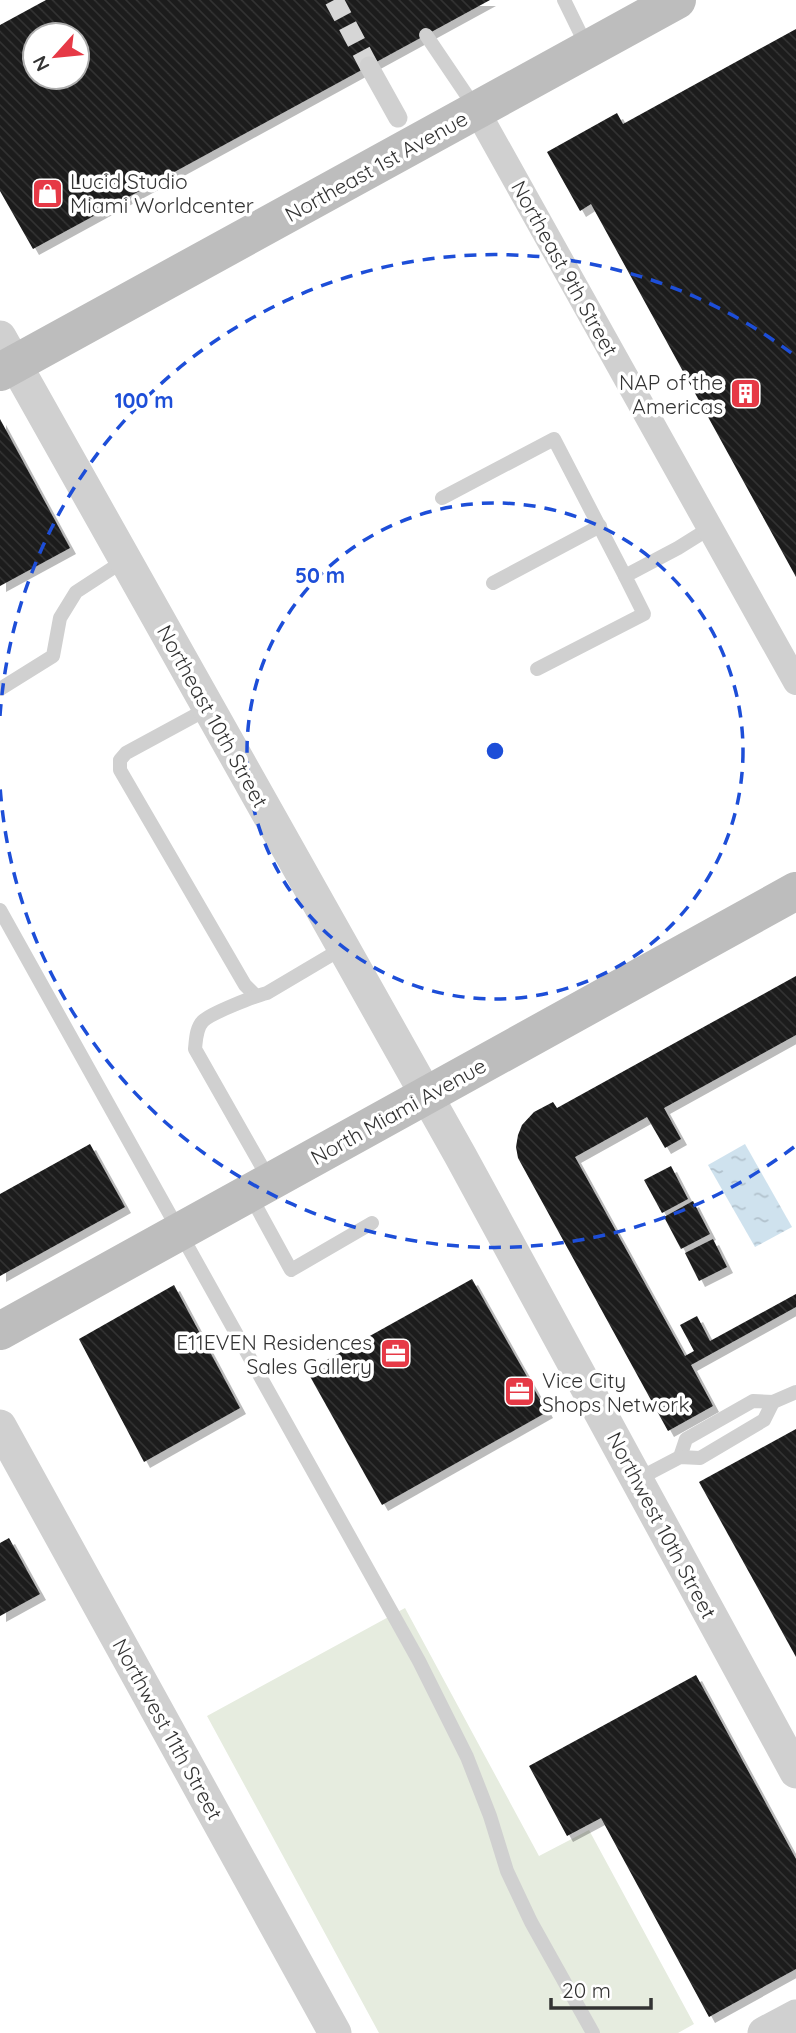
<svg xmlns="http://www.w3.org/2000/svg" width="796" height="2033" font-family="Quicksand,sans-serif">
<defs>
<pattern id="water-ripples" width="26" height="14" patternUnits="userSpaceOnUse" patternTransform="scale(1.75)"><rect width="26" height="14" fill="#cfe2ee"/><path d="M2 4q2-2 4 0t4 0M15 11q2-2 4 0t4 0" fill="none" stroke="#b2c2cd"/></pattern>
<pattern id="building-back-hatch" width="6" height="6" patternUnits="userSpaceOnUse" patternTransform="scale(1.75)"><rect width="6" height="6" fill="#1a1a1a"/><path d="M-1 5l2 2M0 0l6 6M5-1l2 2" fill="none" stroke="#333"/></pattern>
<filter id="shadow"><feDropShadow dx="6" dy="6" stdDeviation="0" flood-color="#0004"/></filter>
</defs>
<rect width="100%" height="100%" fill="#fff"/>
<polygon fill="#e6ecdf" points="405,1608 539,1856 589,1830 694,2024 678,2033 379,2033 207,1716"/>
<polygon fill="url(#water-ripples)" points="745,1144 792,1227 755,1247 708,1165"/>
<g fill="url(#building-back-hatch)" fill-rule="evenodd" filter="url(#shadow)">
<path d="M46 0H490L33 249 0 191V25ZM35 35H77V77H35Z"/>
<polygon points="796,29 796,577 591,204 580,211 547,152 617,113 623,124"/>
<polygon points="0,419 70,548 0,586"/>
<polygon points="796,976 796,1035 664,1108 681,1139 665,1148 647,1117 575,1157 685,1356 694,1351 680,1325 697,1316 710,1341 796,1294 796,1307 691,1365 713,1406 668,1431 518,1158 516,1147 518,1135 522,1125 534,1112 553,1102 557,1108"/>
<polygon points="90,1144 125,1207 0,1276 0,1194"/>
<polygon points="671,1166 688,1199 662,1213 644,1180"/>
<polygon points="693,1201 710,1234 681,1249 664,1217"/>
<polygon points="713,1239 727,1267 699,1281 685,1253"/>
<polygon points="472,1279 547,1412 382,1505 307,1371"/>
<polygon points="174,1285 240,1408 144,1462 79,1339"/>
<polygon points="796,1429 796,1657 699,1482"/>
<polygon points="9,1538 40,1594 0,1616 0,1543"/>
<polygon points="696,1675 796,1859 796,1969 709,2017 601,1818 567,1836 529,1766"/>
</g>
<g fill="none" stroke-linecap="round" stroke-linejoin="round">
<polyline stroke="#d6d6d6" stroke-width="19" stroke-dasharray="19 10" stroke-linecap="butt" points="334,0 369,66"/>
<g stroke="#d0d0d0" stroke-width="14">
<polyline points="564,0 588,49"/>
<polyline points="426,35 476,109"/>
<polyline points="442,498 554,439 625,576"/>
<polyline points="493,583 600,526"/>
<polyline points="537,669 644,614 625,576 678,548 710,528"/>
<polyline points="0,689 53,656 60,618 76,592 125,560"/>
<polyline points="209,708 126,753 120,760 120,770 245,985 256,996"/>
<polyline points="0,910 419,1661 467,1757 490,1816 507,1871 531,1922 593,2033"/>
<path d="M270 1181 195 1049C196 1040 196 1028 203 1021 211 1013 255 996 267 993L343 948"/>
<polyline points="250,1195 291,1270 372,1223"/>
<polyline points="680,1457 686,1439 753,1401 773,1402 796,1392"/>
<polyline points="638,1479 680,1457 700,1458 764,1420 773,1402"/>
</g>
<polyline stroke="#d0d0d0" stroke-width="19" points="369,66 398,118"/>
<polyline stroke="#d0d0d0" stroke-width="26" points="477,111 796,682"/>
<g stroke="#d0d0d0" stroke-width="33">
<polyline points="0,337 460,1155 796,1772"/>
<polyline points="0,1426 335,2033"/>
<polyline points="764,2033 796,2016"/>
</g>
<g stroke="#bdbdbd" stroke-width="38">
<polyline points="0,372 677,0"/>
<polyline points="0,1331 796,891"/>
</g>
</g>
<g fill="none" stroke="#1d4ed8" stroke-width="3.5" stroke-dasharray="12 9">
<circle cx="495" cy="751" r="248"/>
<path d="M794 1147A496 496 0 0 1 0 786M0 716A496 496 0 0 1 794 355"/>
</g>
<defs>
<symbol id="shop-square" viewBox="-11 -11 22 22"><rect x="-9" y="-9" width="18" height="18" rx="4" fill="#e63946" stroke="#fff"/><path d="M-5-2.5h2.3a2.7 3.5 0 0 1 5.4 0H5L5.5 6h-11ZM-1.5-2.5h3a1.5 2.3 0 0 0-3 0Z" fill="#fff"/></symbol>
<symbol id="building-square" viewBox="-11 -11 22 22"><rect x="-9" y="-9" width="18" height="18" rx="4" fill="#e63946" stroke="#fff"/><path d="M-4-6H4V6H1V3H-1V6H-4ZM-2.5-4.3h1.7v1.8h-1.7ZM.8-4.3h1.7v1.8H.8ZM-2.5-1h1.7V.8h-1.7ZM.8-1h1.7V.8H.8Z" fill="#fff"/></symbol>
<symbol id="office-square" viewBox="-11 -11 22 22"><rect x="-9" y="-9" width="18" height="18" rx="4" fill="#e63946" stroke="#fff"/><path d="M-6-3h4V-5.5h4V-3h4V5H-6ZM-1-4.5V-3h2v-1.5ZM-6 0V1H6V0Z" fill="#fff"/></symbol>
</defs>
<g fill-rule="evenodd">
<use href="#shop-square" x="30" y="176" width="35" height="35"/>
<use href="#building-square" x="728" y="376" width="35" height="35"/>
<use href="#office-square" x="378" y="1336" width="35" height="35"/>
<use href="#office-square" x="502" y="1374" width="35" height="35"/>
</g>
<g text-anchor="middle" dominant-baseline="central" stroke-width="7" stroke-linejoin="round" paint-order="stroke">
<g font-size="21" fill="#333" stroke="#fff">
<text transform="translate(376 166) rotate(-29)">Northeast 1st Avenue</text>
<text transform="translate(565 268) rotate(61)">Northeast 9th Street</text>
<text transform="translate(213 716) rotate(61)">Northeast 10th Street</text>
<text transform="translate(398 1111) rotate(-29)">North Miami Avenue</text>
<text transform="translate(662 1525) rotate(62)">Northwest 10th Street</text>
<text transform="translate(168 1729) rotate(61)">Northwest 11th Street</text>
</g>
<g font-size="21" fill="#333" stroke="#fff" text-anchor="start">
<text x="70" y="181">Lucid Studio<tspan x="70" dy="24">Miami Worldcenter</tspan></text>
<text x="723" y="382" text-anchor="end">NAP of the<tspan x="723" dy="24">Americas</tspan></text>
<text x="372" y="1342" text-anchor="end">E11EVEN Residences<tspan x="372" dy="24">Sales Gallery</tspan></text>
<text x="542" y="1380">Vice City<tspan x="542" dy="24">Shops Network</tspan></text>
</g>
</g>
<circle cx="495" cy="751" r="10" fill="#1d4ed8" stroke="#fff" stroke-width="3.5"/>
<g font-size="21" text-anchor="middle" font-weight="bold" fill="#1d4ed8" stroke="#fff" stroke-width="7" stroke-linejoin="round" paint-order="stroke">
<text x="144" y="408">100 m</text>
<text x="320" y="583">50 m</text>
</g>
<g transform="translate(56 56) rotate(243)"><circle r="33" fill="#ffffff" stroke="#adadad" stroke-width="2"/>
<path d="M0-5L12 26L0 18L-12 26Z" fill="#e63946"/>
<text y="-10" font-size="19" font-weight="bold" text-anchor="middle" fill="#333333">N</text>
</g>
<path d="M551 1998v10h100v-10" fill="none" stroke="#333333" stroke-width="3.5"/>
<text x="562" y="1998" font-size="21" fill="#333333" stroke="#ffffff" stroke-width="5" paint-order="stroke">20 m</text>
</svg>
